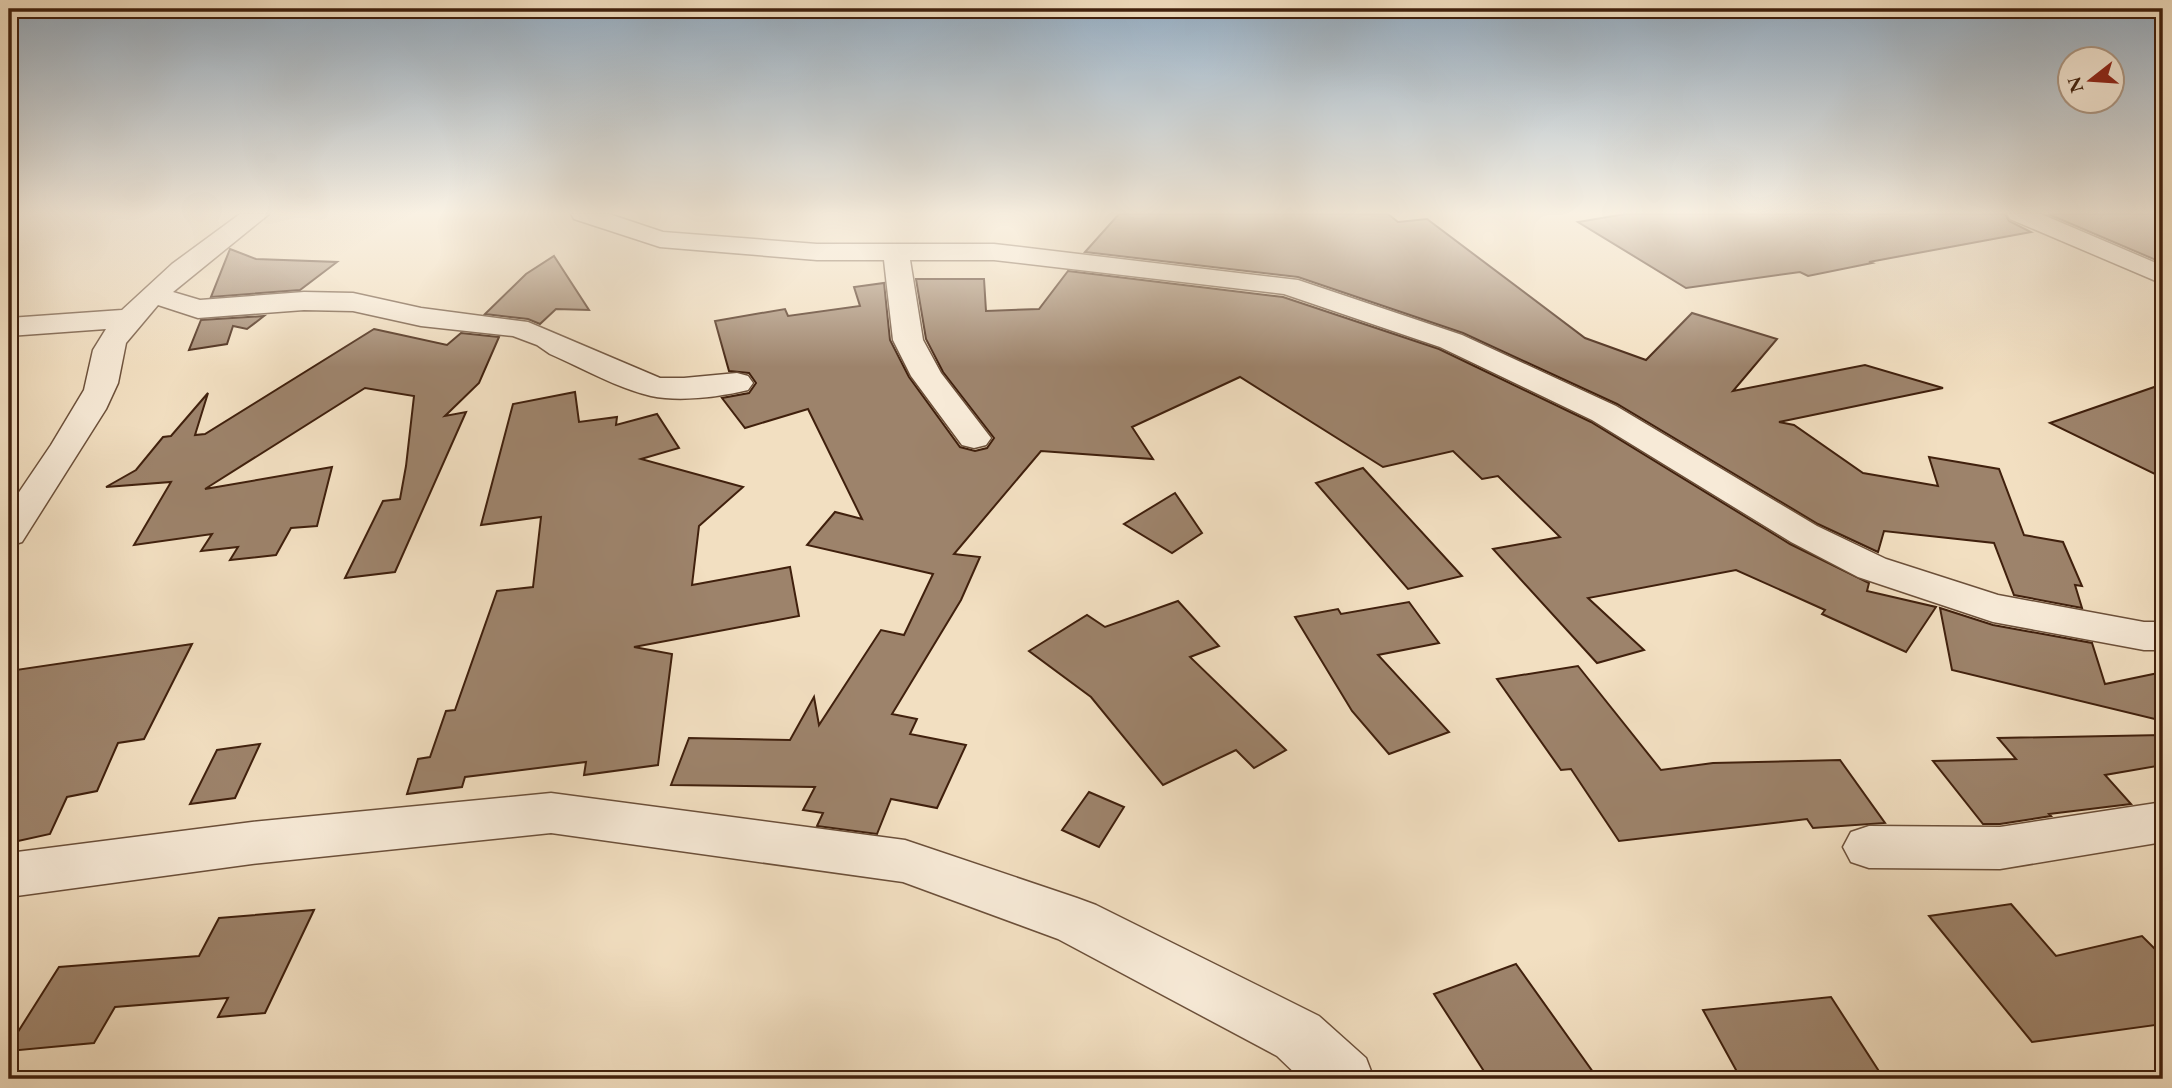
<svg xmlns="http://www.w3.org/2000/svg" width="2172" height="1088" font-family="'EB Garamond',serif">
<rect width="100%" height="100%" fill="#f2dfc1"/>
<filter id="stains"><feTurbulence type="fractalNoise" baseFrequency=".00286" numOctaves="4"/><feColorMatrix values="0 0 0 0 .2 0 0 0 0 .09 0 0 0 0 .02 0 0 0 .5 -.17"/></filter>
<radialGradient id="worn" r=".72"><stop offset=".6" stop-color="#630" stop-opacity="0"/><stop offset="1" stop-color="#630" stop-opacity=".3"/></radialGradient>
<g fill="#9d836b" stroke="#40200d" stroke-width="2">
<polygon points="1119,214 1388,214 1398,222 1427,219 1585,338 1646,360 1692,313 1777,339 1733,391 1865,365 1943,388 1779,422 1794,425 1863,473 1938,486 1929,457 1999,469 2024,535 2063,542 2082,586 2075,585 2082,608 2014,595 1994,543 1884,531 1878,552 1818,524 1617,404 1463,333 1298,277 1085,252"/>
<polygon points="1625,214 2005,214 2009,221 2031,232 1869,262 1872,263 1808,276 1800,272 1686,288 1578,222"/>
<polygon points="2048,214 2163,214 2163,263"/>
<polygon points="230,249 256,259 337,262 300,290 211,297"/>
<polygon points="554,256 589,310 556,309 540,324 528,319 485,314 526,274"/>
<polygon points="1068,271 1283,297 1439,349 1591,422 1790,544 1869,583 1867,591 1936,607 1906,652 1822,614 1825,610 1736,570 1588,598 1644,650 1597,663 1493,549 1560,537 1498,476 1482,479 1453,451 1383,467 1240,377 1132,427 1153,459 1041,451 954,554 980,557 961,600 892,714 917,719 910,734 966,745 937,808 891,799 877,834 817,826 823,813 803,810 815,787 671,785 689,738 790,740 814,697 819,725 881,630 904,635 933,574 807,545 835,512 862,519 808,409 745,428 722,398 749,393 756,383 749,373 729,371 715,321 785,309 788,316 860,306 854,287 884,283 890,340 909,377 960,447 975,451 987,448 994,438 943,372 926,339 916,279 984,279 986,311 1039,309"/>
<polygon points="264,316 247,329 233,326 227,344 189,350 201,320"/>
<polygon points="374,329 447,345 461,333 499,337 479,383 445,416 466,412 395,572 345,578 383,501 400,499 406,466 414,396 365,388 205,489 332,467 317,526 291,528 276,555 230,560 238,547 201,551 212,534 134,545 171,482 106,487 136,470 163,437 171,436 208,393 195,435 205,434"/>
<polygon points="2163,384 2163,478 2050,423"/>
<polygon points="575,392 579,422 617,417 616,425 657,414 679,448 641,459 743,487 699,526 692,585 790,567 799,616 634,647 672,654 658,765 584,775 586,762 465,777 462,787 407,794 418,759 430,757 446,711 455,710 497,591 533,587 541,517 481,525 513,404"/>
<polygon points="1363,468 1462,576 1408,589 1316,483"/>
<polygon points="1175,493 1202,533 1172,553 1124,524"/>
<polygon points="1178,601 1219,646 1190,657 1286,750 1254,768 1236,750 1163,785 1091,697 1029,651 1087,615 1105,627"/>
<polygon points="1409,602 1439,643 1378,655 1449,732 1389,754 1352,711 1295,617 1338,609 1341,614"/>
<polygon points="1940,608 1993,625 2092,643 2105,684 2163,672 2163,721 1952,670"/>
<polygon points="192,644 144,739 118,743 97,791 67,797 50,834 9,843 9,671"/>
<polygon points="1578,666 1661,770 1713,763 1840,760 1885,823 1813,828 1807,819 1619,841 1571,769 1561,770 1497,679"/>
<polygon points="2163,735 2163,765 2105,775 2131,804 2049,814 2051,816 2000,824 1983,824 1933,761 2016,759 1998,738"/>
<polygon points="260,744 235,798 190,804 217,750"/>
<polygon points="1089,792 1124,807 1099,847 1062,830"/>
<polygon points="2011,904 2056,956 2142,936 2163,957 2163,1024 2032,1042 1929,916"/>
<polygon points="314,910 265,1013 218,1017 228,998 115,1007 94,1043 9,1051 9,1046 59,967 199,956 219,918"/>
<polygon points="1516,964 1598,1079 1489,1079 1434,994"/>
<polygon points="1831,997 1884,1079 1741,1079 1703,1010"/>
</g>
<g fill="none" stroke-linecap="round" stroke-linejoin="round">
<defs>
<g id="minor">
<path d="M240 214H269L173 292 200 300 304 292 353 293 421 308 528 322 660 378H684L737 373 748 376 753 383 748 390C719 397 680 402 651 396 617 388 582 368 550 354L537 345 513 336 421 326 353 311 304 310 198 318 158 305 126 343 118 383 106 409 22 542 9 546V507L51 445 84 390 93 350 106 329 9 336V318L122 310 172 264Z"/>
<polygon points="571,214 609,214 663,232 817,244 994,244 1298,280 1462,335 1616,406 1817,526 1886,559 1998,595 2144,622 2163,622 2163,650 2144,650 1993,622 1858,577 1791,542 1592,420 1440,347 1284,294 994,260 910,260 923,340 941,373 991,438 986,445 974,448 962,445 911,376 893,340 884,260 817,260 660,247 574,219"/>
<polygon points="2007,214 2041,214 2163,266 2163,284 2010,219"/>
<polygon points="551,793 905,840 1077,898 1096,905 1319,1016 1366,1058 1374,1079 1301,1079 1277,1056 1058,939 903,882 551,833 252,864 9,897 9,853 252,822"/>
<polygon points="2163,802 2163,842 2000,869 1869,868 1851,862 1843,847 1851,832 1869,826 2000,827"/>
</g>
</defs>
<use href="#minor" stroke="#6c503a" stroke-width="3"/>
<use href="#minor" fill="#f7ead7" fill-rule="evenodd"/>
</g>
<linearGradient id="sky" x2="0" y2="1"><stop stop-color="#93abc0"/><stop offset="0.58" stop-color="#f9f1e3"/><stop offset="1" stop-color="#f9f1e3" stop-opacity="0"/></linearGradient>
<rect width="2172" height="367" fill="url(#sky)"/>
<rect width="2172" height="1088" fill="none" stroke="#f2dfc1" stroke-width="35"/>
<rect x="10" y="10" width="2151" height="1067" fill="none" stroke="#40200d" stroke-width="3.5"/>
<rect x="18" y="18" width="2137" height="1053" fill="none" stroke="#40200d" stroke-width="2"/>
<g transform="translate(2091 80) rotate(253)"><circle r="33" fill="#f7ead7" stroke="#ae9986" stroke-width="2"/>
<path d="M0-5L12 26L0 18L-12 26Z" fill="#8f2418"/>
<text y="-10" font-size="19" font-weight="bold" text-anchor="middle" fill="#40200d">N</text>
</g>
<rect width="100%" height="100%" filter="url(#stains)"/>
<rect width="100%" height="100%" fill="url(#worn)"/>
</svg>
